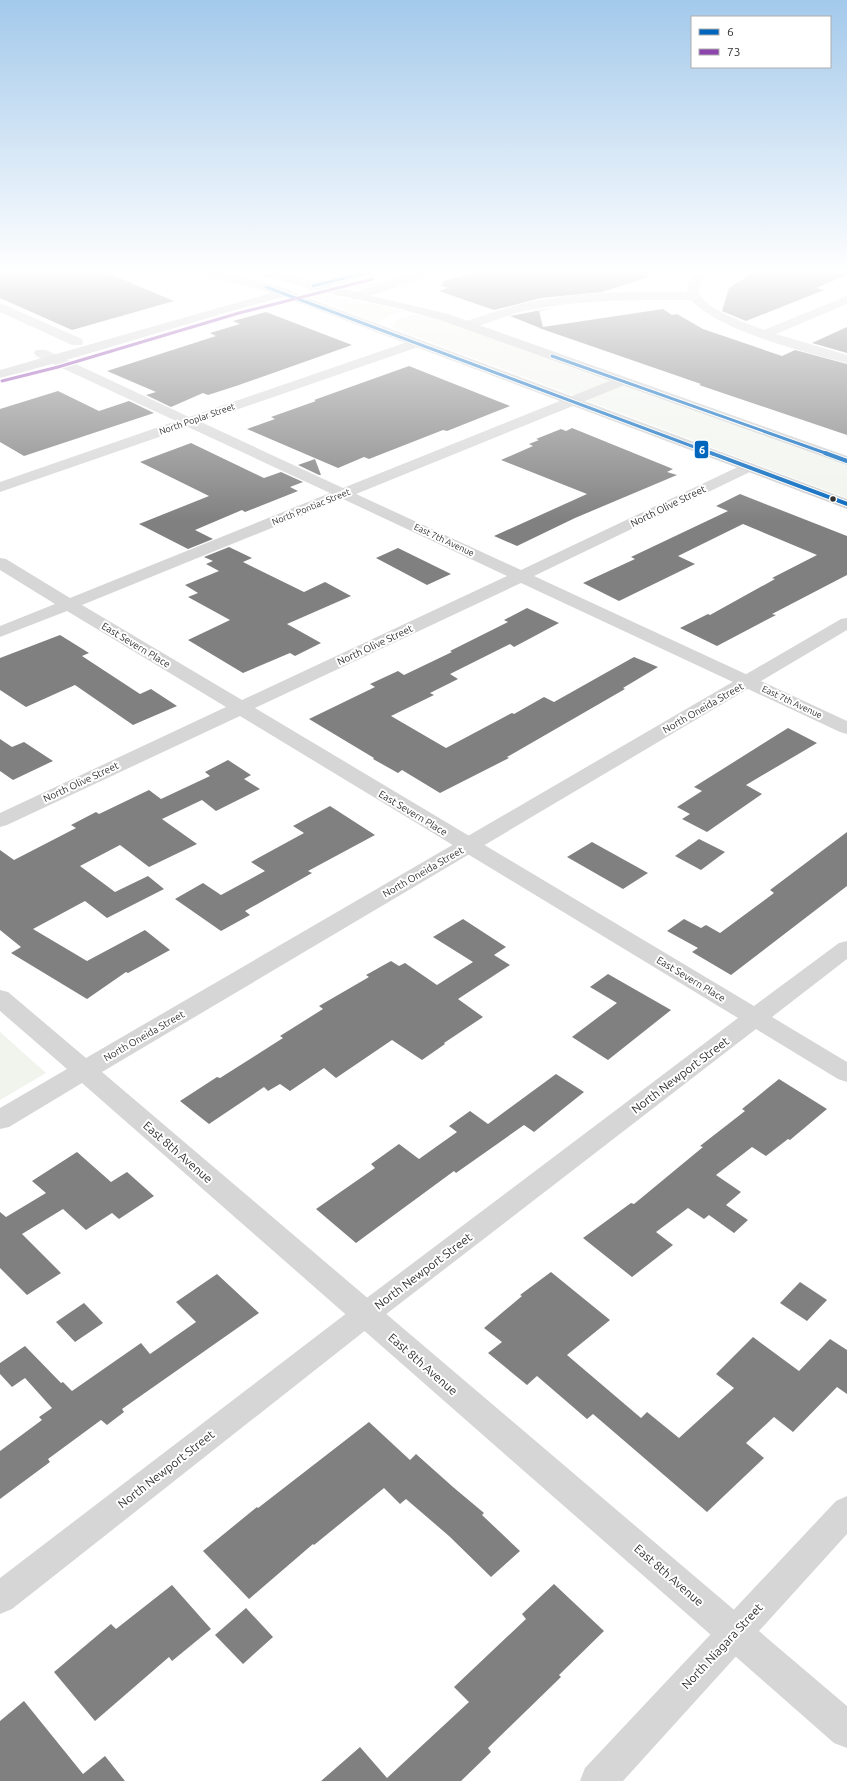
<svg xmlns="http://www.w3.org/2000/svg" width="847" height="1781" font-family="Ubuntu,sans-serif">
<rect width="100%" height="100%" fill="#fff"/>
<g fill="#f1f4ed">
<polygon points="393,272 421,272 364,290 353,287 375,281 373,280"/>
<polygon points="322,294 405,311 393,314 377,323 309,296"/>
<polygon points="412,315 433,316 847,465 847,498 393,328 393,323 399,319"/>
<polygon points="0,1032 46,1073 0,1100"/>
</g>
<g fill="#808080">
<polygon points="0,272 105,272 174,301 72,330 0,298"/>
<polygon points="474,272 649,272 649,277 602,292 541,298 494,310 439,291 448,288 439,285 445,284 441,282"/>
<polygon points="754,272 847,272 847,275 816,288 824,290 746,321 722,311 729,288"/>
<polygon points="552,308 539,311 543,327 663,309 672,315 677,314 703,329 782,356 795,350 847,364 847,435 699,385 701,384 539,328 540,328 510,316"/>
<polygon points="266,312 352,345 236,386 208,395 203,393 171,407 146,395 156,392 107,371 216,336 210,333 240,324 233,321"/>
<polygon points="847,327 847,353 812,343"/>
<polygon points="409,366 510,406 447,431 443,430 369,459 364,457 338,468 247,429 275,419 271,417 316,401 314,400"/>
<polygon points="58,391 99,411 129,401 154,413 24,456 0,442 0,409"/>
<polygon points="572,428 673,469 667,472 677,475 575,518 517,546 494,536 587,494 501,460 533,446 529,444 539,440 536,439 561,429 566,431"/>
<polygon points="191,443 264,478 281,472 303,482 290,487 298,491 245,512 242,510 195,530 213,539 188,549 139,524 209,496 140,462"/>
<polygon points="315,459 321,475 319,475 298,465"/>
<polygon points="740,494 847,536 847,575 772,614 776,615 717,646 680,628 708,614 710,615 775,579 772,578 817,555 743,524 678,556 695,564 619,601 583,583 635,559 631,557 728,511 716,506"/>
<polygon points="229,547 252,558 243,562 304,592 325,582 351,596 287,624 321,643 295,656 290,653 243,673 188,640 230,620 188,597 198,593 185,585 219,571 206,564 213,561 204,557"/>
<polygon points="398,548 451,574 427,585 376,558"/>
<polygon points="527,608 559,623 514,647 510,644 450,674 458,679 430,693 434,695 391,716 446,748 512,713 514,714 544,697 554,702 634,657 658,667 623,688 625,689 507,757 509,758 440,793 402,770 398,773 373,759 374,758 309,719 375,687 370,684 398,671 404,675 452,652 450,651 508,622 504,620"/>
<polygon points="60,635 89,653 82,656 140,694 151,689 177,706 133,725 75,685 26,707 0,690 0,658"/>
<polygon points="788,728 817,743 746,785 762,794 707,832 682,819 690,814 677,807 702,791 694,787"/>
<polygon points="0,739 12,747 24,742 53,761 13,780 0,771"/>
<polygon points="228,760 251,775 244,779 260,789 216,811 202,800 162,819 197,844 149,867 120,845 80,866 115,892 148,876 164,889 107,918 85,901 33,929 87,961 145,930 170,950 128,973 126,972 87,999 11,953 21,947 0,930 0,850 14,860 76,828 71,825 96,812 99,814 149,790 161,799 210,776 205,772"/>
<polygon points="330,806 375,835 308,871 312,873 245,911 250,915 221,931 175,899 203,883 221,895 265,871 251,862 304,833 293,826"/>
<polygon points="847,832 847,886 731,975 692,952 698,948 667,931 684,919 701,928 706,925 720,933 774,893 770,890"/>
<polygon points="699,839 725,852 701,870 675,856"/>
<polygon points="592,842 648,873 623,889 567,857"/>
<polygon points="463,919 506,947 494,955 510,965 458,999 483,1017 444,1043 445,1044 422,1060 392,1040 336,1078 324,1068 290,1091 280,1084 268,1091 264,1087 209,1124 180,1101 217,1077 220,1078 283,1038 280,1036 323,1009 319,1006 369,977 366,975 391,961 399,966 405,963 437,985 473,962 433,937"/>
<polygon points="608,974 671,1010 608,1060 572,1037 617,1003 590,987"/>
<polygon points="556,1074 584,1092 534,1132 524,1125 456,1173 454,1171 356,1243 316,1209 375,1168 371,1164 399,1144 419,1159 457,1132 449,1126 470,1111 488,1124"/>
<polygon points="779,1079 827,1109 790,1140 788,1139 766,1156 752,1147 716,1175 741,1192 726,1205 748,1220 734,1233 709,1215 704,1219 688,1208 656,1232 673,1245 632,1277 583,1238 631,1203 634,1204 703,1147 700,1146 745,1111 742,1109"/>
<polygon points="77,1152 111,1182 127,1172 154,1196 119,1219 112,1213 86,1230 63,1209 22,1234 61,1273 27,1295 0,1268 0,1212 6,1217 46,1193 32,1181"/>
<polygon points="551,1272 610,1320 567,1355 641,1418 647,1412 679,1438 734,1388 716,1374 753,1337 799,1371 830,1339 847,1350 847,1394 837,1387 793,1432 774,1417 746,1443 764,1458 707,1512 593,1414 587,1419 537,1376 527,1385 488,1353 502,1342 484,1328 522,1296 520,1295"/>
<polygon points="217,1274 259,1313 122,1409 124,1412 107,1425 101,1420 48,1459 50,1462 0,1499 0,1451 42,1420 39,1417 52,1408 25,1378 12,1387 0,1374 0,1363 25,1346 61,1383 63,1382 72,1391 141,1343 150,1354 196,1322 176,1302"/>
<polygon points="800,1282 827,1300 807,1321 780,1303"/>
<polygon points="84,1303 103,1323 75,1342 56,1322"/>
<polygon points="369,1422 410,1460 416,1454 453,1487 484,1513 482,1515 520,1551 491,1577 449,1536 406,1499 400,1504 384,1488 314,1545 313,1544 249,1599 203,1551 257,1507 258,1508"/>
<polygon points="554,1584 604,1631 559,1675 561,1677 488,1748 491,1752 461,1781 321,1781 360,1747 387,1778 469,1702 454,1687 526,1619 522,1614"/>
<polygon points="172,1585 211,1629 172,1661 169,1657 95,1721 54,1672 111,1624 116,1629"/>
<polygon points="246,1608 273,1637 243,1664 215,1635"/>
<polygon points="24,1701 83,1774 105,1756 125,1781 0,1781 0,1721"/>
</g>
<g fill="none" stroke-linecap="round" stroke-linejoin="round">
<g fill="#d6d6d6" fill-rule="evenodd">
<polygon points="418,272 437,272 435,274 361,299 353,299 351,296 353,293"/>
<path d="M695 272H708C703 278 698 285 699 292 703 309 749 324 764 330L847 296V304L776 334 847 355V363C804 352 720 331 691 300 637 300 582 299 529 310 507 314 488 324 467 329L463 328 461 325 463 322C482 316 501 309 521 304 575 291 632 292 687 292L688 284Z"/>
<polygon points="0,303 82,339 83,342 82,345 72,345 0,312"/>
<path d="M416 339 421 340 422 343 421 346 201 422 343 488 617 378H627L629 381 627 384 356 494 521 570 744 464 749 463 754 464 756 467 754 470 534 576 847 721V734L840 732 521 583 255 708 754 1006 839 943 847 941V959L772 1017 847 1062V1082L838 1079 756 1029 376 1322 12 1609 0 1614V1578L356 1306 738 1018 240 716 7 825 0 827V813L226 707 67 611 0 637V626L55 604 0 570V558L6 559 70 598 330 493 188 427 0 492V482L176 421 36 356 34 353 36 350H46L189 417ZM343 499 507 576 242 700 82 605Z"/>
<polygon points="847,1496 847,1534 623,1781 580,1781 585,1768 836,1501"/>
</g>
<g fill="#d6d6d6" fill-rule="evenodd">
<polygon points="199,272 221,272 270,284 272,287 270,290 266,291 201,274"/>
<polygon points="256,272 277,272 317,283 319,286 317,289 313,290 258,274"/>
<polygon points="847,618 847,630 102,1072 847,1706 847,1748 834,1743 82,1083 9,1127 0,1129 0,1108 67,1069 0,1011 0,990 8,992 86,1058 841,619"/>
</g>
<g fill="#cfcfcf" fill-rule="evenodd">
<polygon points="355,272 377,272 375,274 330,286 448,314 847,456 847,465 440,320 397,308 309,289 307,286 309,283"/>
<path d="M266 283 290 290 292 292 847 499V509L283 297C188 322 95 354 0 378V370L271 293 262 290 260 287 262 284Z"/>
</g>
<defs>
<g id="bus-1-far1">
<polyline points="313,286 369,272"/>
<polyline points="266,287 713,454"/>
<polyline points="552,356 828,454"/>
</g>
<g id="bus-1">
<polyline points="711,453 847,504"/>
<polyline points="825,453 847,461"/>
</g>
<polyline id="bus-2" points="2,381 58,367 239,313 373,279"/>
</defs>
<use href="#bus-1-far1" stroke="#fff" stroke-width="5"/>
<use href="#bus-1" stroke="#fff" stroke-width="6"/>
<use href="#bus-2" stroke="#fff" stroke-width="5"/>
<use href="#bus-1-far1" stroke="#0065bd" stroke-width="3"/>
<use href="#bus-1" stroke="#0065bd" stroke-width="4"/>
<use href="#bus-2" stroke="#8e44ad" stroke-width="3"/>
</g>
<linearGradient id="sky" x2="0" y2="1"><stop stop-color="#a3c9eb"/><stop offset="0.52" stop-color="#fff"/><stop offset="1" stop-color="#fff" stop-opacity="0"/></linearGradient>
<rect width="847" height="522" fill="url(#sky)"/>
<circle fill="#323232" stroke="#fff" stroke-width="1.5" cx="833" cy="499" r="3.5"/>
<g text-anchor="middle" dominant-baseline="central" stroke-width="4" stroke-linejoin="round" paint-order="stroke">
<g font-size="9" fill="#323232" stroke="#fff">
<text transform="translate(197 419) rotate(-19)">North Poplar Street</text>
<text transform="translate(311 507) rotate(-22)">North Pontiac Street</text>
<text transform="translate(444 540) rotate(25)">East 7th Avenue</text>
<text transform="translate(792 702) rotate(25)">East 7th Avenue</text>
</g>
<g font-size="10" fill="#323232" stroke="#fff">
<text transform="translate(668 506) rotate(-26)">North Olive Street</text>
<text transform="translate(136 645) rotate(31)">East Severn Place</text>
<text transform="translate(375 645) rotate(-25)">North Olive Street</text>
<text transform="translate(703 708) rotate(-30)">North Oneida Street</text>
<text transform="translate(81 782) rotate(-25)">North Olive Street</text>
<text transform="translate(413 813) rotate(31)">East Severn Place</text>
<text transform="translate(423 872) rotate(-30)">North Oneida Street</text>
<text transform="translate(691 979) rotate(31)">East Severn Place</text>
<text transform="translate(144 1036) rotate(-30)">North Oneida Street</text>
</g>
<g font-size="12" fill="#323232" stroke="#fff">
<text transform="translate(680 1075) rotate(-37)">North Newport Street</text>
<text transform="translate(178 1152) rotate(41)">East 8th Avenue</text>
<text transform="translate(423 1271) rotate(-37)">North Newport Street</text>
<text transform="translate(423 1364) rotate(41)">East 8th Avenue</text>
<text transform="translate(166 1469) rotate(-38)">North Newport Street</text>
<text transform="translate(669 1575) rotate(41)">East 8th Avenue</text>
<text transform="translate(722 1646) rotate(-47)">North Niagara Street</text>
</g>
</g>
<rect stroke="#fff" stroke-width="1.5" x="694" y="440" width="15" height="19" rx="4" fill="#0065bd"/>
<g font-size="11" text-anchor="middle" font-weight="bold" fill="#fff">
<text x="702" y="454">6</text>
</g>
<rect x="691" y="16" width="140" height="52" fill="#ffffff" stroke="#adadad"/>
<rect x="699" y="29" width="20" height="6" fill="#0065bd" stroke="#adadad"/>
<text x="727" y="36" font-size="12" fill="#323232">6</text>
<rect x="699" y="49" width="20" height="6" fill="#8e44ad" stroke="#adadad"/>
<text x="727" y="56" font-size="12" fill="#323232">73</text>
</svg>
